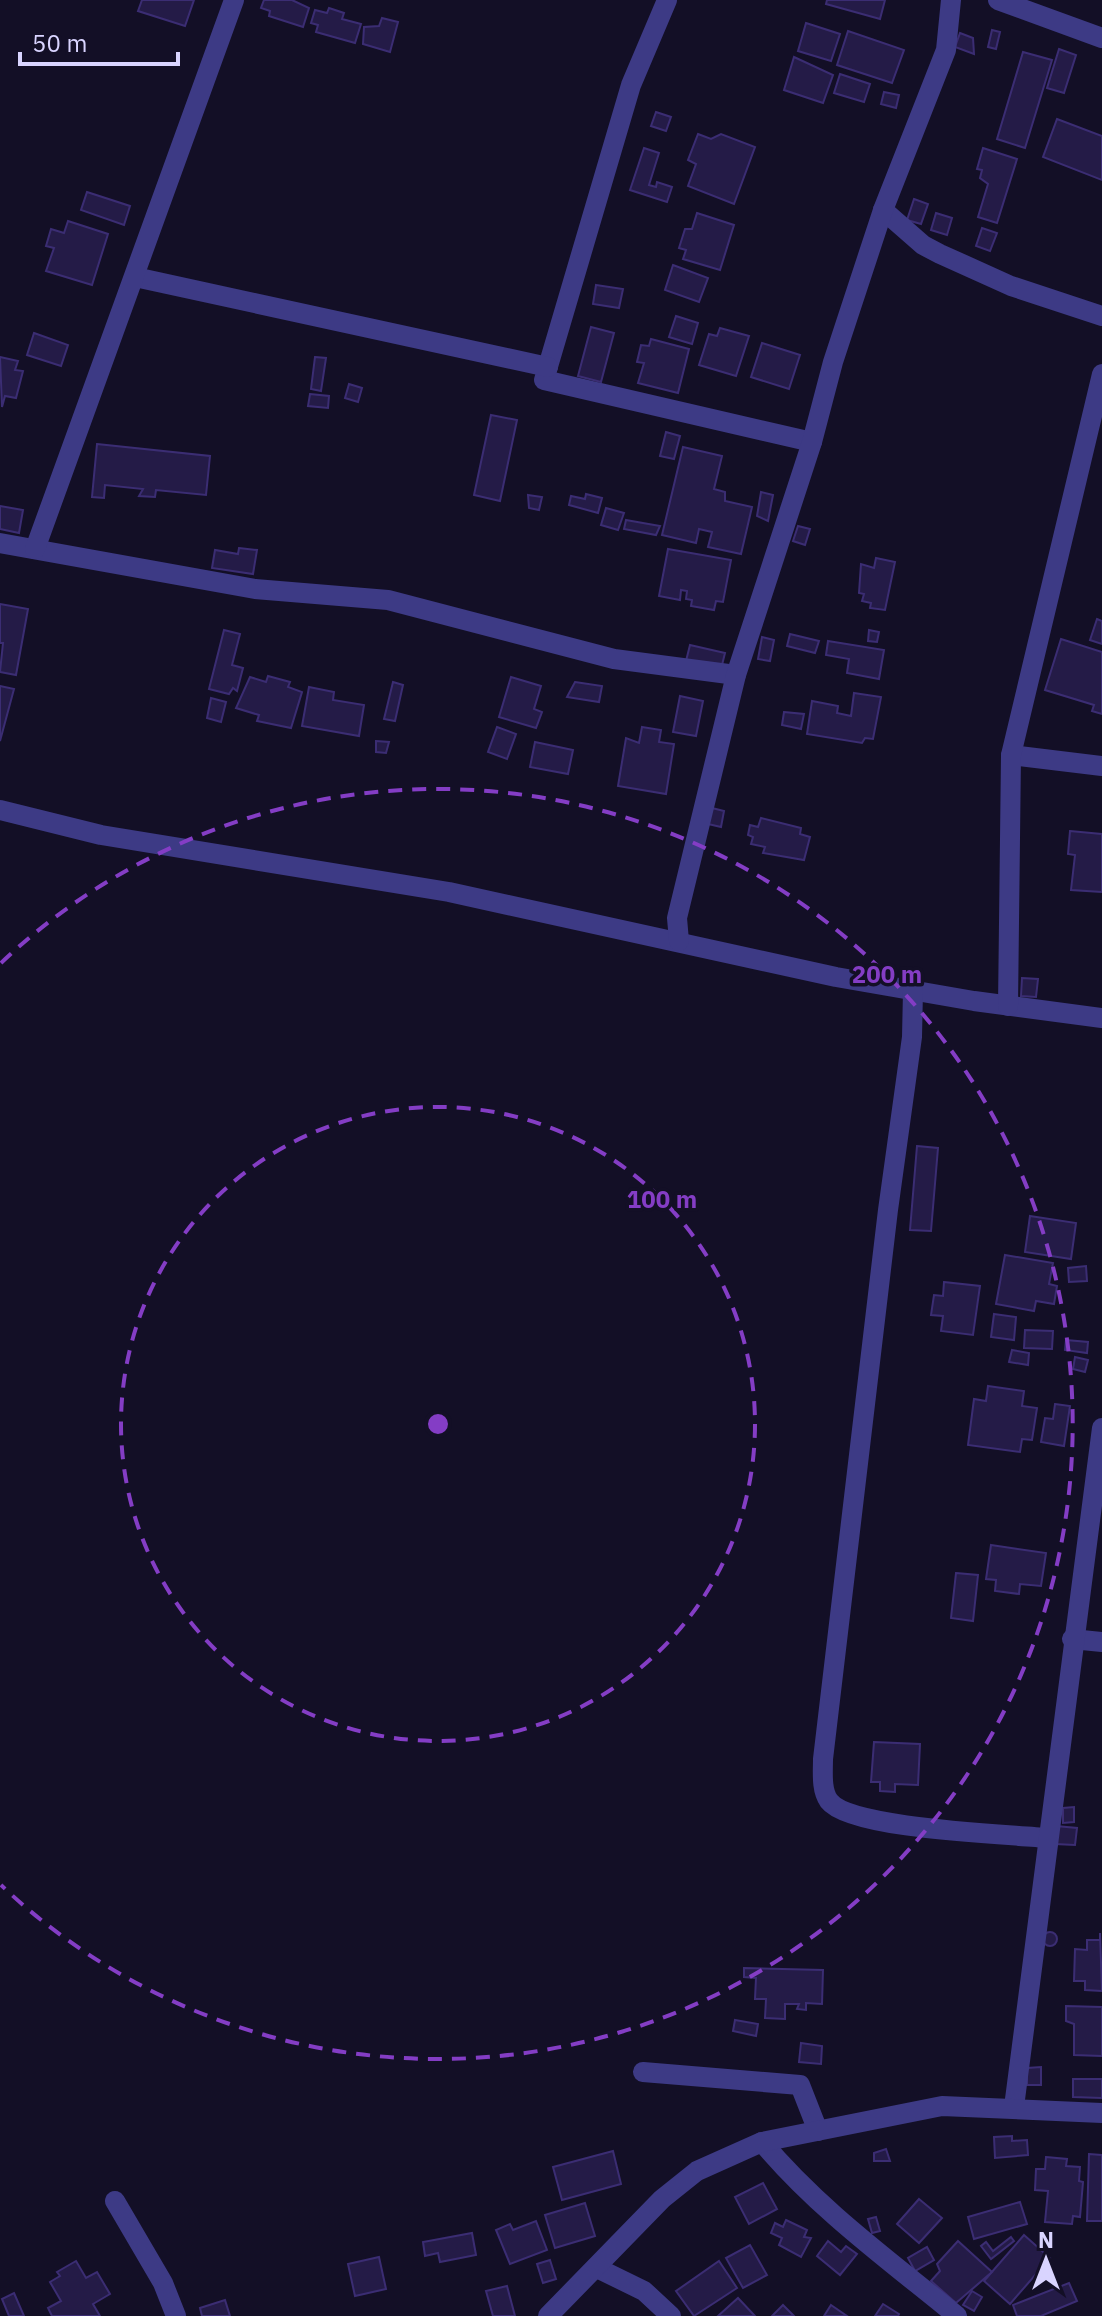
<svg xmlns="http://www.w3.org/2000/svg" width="1102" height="2316" font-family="'IBM Plex Sans',sans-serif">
<rect width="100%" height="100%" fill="#130f26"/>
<g fill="#241b47" stroke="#3b2d73" stroke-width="2">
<polygon points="142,0 194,0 185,26 138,11"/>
<polygon points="264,0 292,0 309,8 303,27 269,16 270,11 261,8"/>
<polygon points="827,0 885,0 880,19 826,4"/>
<polygon points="329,8 344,13 342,19 361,24 355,43 316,32 318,25 311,23 315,10 327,13"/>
<polygon points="382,18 398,22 390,52 363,44 364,27 379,26"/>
<polygon points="806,23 840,34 831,61 798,51"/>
<polygon points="992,30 1000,32 996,49 988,47"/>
<polygon points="848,31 904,50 892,83 837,65"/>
<polygon points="960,33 973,38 974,54 955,47"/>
<polygon points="1059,49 1076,55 1064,93 1047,88"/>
<polygon points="1023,52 1052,60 1025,148 997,139"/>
<polygon points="794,57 833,75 823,103 784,90"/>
<polygon points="840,74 870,84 864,102 834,93"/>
<polygon points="884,92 899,95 896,108 881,104"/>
<polygon points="656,112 671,117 666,131 651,126"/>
<polygon points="1057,119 1102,136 1102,180 1043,157"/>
<polygon points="698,134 711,139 721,134 755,147 734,204 688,186 696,164 688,160"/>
<polygon points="644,148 659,153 649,185 656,187 657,182 672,187 667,202 630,190"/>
<polygon points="983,148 1017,159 997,223 978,217 988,184 980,178 982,170 977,169"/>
<polygon points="87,192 130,206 124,225 81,210"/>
<polygon points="914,199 928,204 921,224 907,220"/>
<polygon points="697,213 734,225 720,270 683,259 686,250 679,248 685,229 692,229"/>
<polygon points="936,213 952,218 947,235 931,230"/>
<polygon points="68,221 108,234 92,285 46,271 54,248 46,246 51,229 64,233"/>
<polygon points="982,228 997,233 990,251 976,246"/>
<polygon points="673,265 708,278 699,302 665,290"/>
<polygon points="596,285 623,289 619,308 593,304"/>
<polygon points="676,316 698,323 692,344 669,337"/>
<polygon points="591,327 614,333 601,382 578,376"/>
<polygon points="720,328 749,336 736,376 699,365 709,334 717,336"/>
<polygon points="34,333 68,345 61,366 27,355"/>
<polygon points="651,339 689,349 678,393 638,383 644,363 637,362 641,345 649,346"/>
<polygon points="762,343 800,355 789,389 751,377"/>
<polygon points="0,357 18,361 15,370 23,371 16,398 5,396 2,407"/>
<polygon points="315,357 326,358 321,391 311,389"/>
<polygon points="349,384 362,388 358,402 345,398"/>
<polygon points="310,394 329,396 328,408 308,406"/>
<polygon points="491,415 517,420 500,501 474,495"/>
<polygon points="666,432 680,436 674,459 660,456"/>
<polygon points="97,444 210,456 206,495 156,490 155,497 139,496 143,489 105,485 104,498 92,497"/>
<polygon points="683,447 722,456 714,489 725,492 725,501 752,507 741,554 708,547 712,532 699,529 696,543 662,535"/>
<polygon points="761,492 773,495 768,521 757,516"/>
<polygon points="586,494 602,498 598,513 569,505 571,496 585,499"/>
<polygon points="528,495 542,497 539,510 529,508"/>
<polygon points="0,506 23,510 19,533 0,529"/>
<polygon points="606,508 624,513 618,530 601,525"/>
<polygon points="626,520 660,526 656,535 624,529"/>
<polygon points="798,526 810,529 805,545 793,541"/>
<polygon points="239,548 257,550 253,574 212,568 215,550 238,554"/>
<polygon points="668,549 731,560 723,602 716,601 714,610 691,606 692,600 686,599 687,591 681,590 680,600 659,596"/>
<polygon points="876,558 895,562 885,610 870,608 871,603 862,601 864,594 859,593 861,564 874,568"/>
<polygon points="0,604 28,609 16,675 0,672 3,643 0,643"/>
<polygon points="1097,619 1102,621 1102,644 1090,640"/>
<polygon points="224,630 240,634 232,665 243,668 237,691 233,688 229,694 209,689"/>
<polygon points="869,630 879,632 877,642 868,641"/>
<polygon points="790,634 819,641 815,653 787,646"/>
<polygon points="762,637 774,640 770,661 758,659"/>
<polygon points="1061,639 1102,652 1102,714 1092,711 1094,705 1045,690"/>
<polygon points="828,641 884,650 879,679 847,673 849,659 826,655"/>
<polygon points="690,645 725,653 721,669 686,661"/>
<polygon points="268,676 290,682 288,687 302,692 291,728 257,721 259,715 236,708 250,677 266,682"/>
<polygon points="511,677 541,686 534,709 542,712 536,728 499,717"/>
<polygon points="393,682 403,685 395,721 384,719"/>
<polygon points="575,682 602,686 599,702 567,697"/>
<polygon points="0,686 14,689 0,741"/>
<polygon points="309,687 334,692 333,700 364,705 359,736 302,726"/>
<polygon points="854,693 881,697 873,739 865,738 862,743 807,734 812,701 838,706 837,713 851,716"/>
<polygon points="680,696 703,701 696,736 673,732"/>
<polygon points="211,698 226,702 221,722 207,718"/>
<polygon points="784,712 804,714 801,729 782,725"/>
<polygon points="497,727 516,734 507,759 488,752"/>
<polygon points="642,727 661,730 659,742 674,744 666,794 618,786 626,738 639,743"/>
<polygon points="376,741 389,742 386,753 376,752"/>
<polygon points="535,742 573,750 568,774 530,767"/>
<polygon points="712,808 724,811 721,827 708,824"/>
<polygon points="761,818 801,828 800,834 810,837 804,860 763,853 765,847 751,844 753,837 748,835 750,825 758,827"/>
<polygon points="1070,831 1102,834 1102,892 1071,890 1075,855 1068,854"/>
<polygon points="1022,978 1038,979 1036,997 1021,996"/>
<polygon points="917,1146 938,1148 931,1231 910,1230"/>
<polygon points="1030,1216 1076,1223 1071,1259 1025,1252"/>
<polygon points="1005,1255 1053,1263 1049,1284 1057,1286 1054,1304 1036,1301 1034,1311 996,1304"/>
<polygon points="1086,1266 1087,1281 1069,1282 1068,1268"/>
<polygon points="944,1282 980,1286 973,1335 941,1331 943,1316 931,1315 934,1295 943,1296"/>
<polygon points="994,1314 1016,1317 1014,1340 991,1337"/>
<polygon points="1025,1330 1053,1331 1052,1349 1024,1348"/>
<polygon points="1066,1340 1088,1342 1087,1353 1065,1350"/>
<polygon points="1012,1350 1029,1353 1028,1365 1009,1362"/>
<polygon points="1075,1357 1088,1360 1085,1372 1073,1369"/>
<polygon points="988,1386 1024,1391 1022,1406 1037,1408 1032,1440 1022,1439 1020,1452 968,1445 974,1399 986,1401"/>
<polygon points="1055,1404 1070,1406 1064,1446 1041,1442 1045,1418 1053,1419"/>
<polygon points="991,1545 1046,1553 1041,1586 1020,1584 1019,1594 995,1591 996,1580 986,1579"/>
<polygon points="956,1573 978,1575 973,1621 951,1618"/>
<polygon points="874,1742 920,1744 918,1785 895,1784 895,1792 880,1791 880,1782 871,1782"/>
<polygon points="1074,1807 1074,1822 1063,1823 1063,1808"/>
<polygon points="1056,1826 1077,1828 1075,1845 1055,1844"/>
<circle cx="1050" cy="1939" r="7"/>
<polygon points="1100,1933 1102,1991 1085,1990 1085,1981 1074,1981 1075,1949 1087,1950 1087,1940 1100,1940"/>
<polygon points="744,1968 823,1970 822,2004 806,2003 806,2010 797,2009 799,2004 785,2004 785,2019 765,2018 766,1999 755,1999 756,1978 744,1977"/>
<polygon points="1066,2006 1102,2007 1102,2056 1074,2055 1074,2024 1066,2021"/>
<polygon points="735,2020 758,2024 756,2036 733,2031"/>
<polygon points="801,2043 822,2046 821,2064 799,2062"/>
<polygon points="1041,2067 1041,2085 1027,2085 1027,2068"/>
<polygon points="1073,2079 1102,2079 1102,2098 1073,2097"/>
<polygon points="1012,2136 1012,2141 1027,2140 1028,2155 995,2158 994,2137"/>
<polygon points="886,2149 890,2161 874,2161 874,2153"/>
<polygon points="613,2151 621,2184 562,2200 553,2167"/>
<polygon points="1089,2154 1102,2155 1102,2221 1087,2221"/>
<polygon points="1046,2157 1067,2159 1066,2166 1080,2167 1079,2181 1083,2182 1080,2217 1073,2216 1072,2224 1045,2222 1048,2191 1035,2190 1036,2169 1045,2169"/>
<polygon points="763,2183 777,2209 749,2224 735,2197"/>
<polygon points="919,2199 942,2218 919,2243 897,2224"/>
<polygon points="1020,2202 1027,2224 974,2239 968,2217"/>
<polygon points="585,2203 595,2236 555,2248 545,2215"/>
<polygon points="876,2217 880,2231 872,2233 868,2219"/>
<polygon points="786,2220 807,2230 804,2237 811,2238 801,2257 779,2245 782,2238 771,2233 775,2223 783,2227"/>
<polygon points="536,2221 547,2250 510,2264 496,2230 510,2224 513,2230"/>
<polygon points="472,2233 476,2255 440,2262 438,2253 425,2256 423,2242"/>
<polygon points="1024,2235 1050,2258 1010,2304 984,2281"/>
<polygon points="1011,2237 1014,2241 991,2259 981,2246 986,2242 993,2251"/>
<polygon points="828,2241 841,2252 846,2246 857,2254 840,2275 817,2256"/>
<polygon points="958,2241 992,2272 956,2303 931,2281 940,2271 937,2264"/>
<polygon points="750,2245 767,2275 743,2288 726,2258"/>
<polygon points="927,2247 934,2260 915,2271 908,2258"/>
<polygon points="379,2257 386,2289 355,2296 348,2264"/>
<polygon points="550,2260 556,2279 543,2283 537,2264"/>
<polygon points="76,2261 86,2278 97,2272 110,2294 93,2304 100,2316 52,2316 48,2308 61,2301 50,2282 60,2276 57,2272"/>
<polygon points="719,2261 737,2288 694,2316 676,2291"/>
<polygon points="1069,2283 1077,2301 1041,2316 1017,2316 1013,2305"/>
<polygon points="507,2286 515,2316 493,2316 486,2291"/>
<polygon points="972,2291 982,2297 974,2311 963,2305"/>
<polygon points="14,2293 24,2316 9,2316 2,2299"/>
<polygon points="738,2298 755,2316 718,2316"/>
<polygon points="225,2300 230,2316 202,2316 200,2308"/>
<polygon points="883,2304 899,2314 898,2316 875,2316"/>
<polygon points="783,2305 794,2316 772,2316"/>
<polygon points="831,2305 847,2316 824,2316"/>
</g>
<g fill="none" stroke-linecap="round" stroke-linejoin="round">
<g stroke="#3d3a85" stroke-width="20">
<polyline points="667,0 631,85 544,380 812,442"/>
<polyline points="998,0 1102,38"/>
<polyline points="883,210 923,245 940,254 1011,286 1102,316"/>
<polyline points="135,277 548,367"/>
<polyline points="0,543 255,589 388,600 614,659 736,675"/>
<polyline points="35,549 234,0"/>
<polyline points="1011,755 1102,766"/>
<polyline points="0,810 101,835 449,892 836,977 974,1001 1102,1018"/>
<polyline points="679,941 677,918 736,675 812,442 833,362 883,210 946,50 951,0"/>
<path d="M913 991 912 1037 888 1210 823 1759C823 1772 821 1790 829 1801 850 1829 1007 1834 1047 1838"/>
<polyline points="1008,1006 1011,755 1102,374"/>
<polyline points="1072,1639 1102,1642"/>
<polyline points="643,2072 800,2085 818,2131"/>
<polyline points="1014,2107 1102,1428"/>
<path d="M762 2142C818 2209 890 2261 957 2316"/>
<polyline points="115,2201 163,2283 176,2316"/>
<polyline points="597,2268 644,2291 671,2316"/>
<polyline points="548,2316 662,2199 697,2171 762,2142 942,2106 1102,2113"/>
</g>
</g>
<g fill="none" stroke="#843dc5" stroke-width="4" stroke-dasharray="14 10">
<circle cx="438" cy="1424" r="317"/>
<path d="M1 963A635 635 0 1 1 1 1885"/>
</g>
<circle cx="438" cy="1424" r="12" fill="#843dc5" stroke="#130f26" stroke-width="4"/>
<g font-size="24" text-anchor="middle" font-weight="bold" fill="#843dc5" stroke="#130f26" stroke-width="7" stroke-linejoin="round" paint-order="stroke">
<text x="887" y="983">200 m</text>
<text x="662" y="1208">100 m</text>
</g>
<g transform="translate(1046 2260)" stroke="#130f26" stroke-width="6" paint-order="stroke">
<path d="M0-6L14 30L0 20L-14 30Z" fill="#d9d4ff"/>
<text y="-12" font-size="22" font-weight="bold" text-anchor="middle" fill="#d9d4ff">N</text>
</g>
<path d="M20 52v12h158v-12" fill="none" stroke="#d9d4ff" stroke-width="4"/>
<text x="32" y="52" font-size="24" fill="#d9d4ff" stroke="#130f26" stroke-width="6" paint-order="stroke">50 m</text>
</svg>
